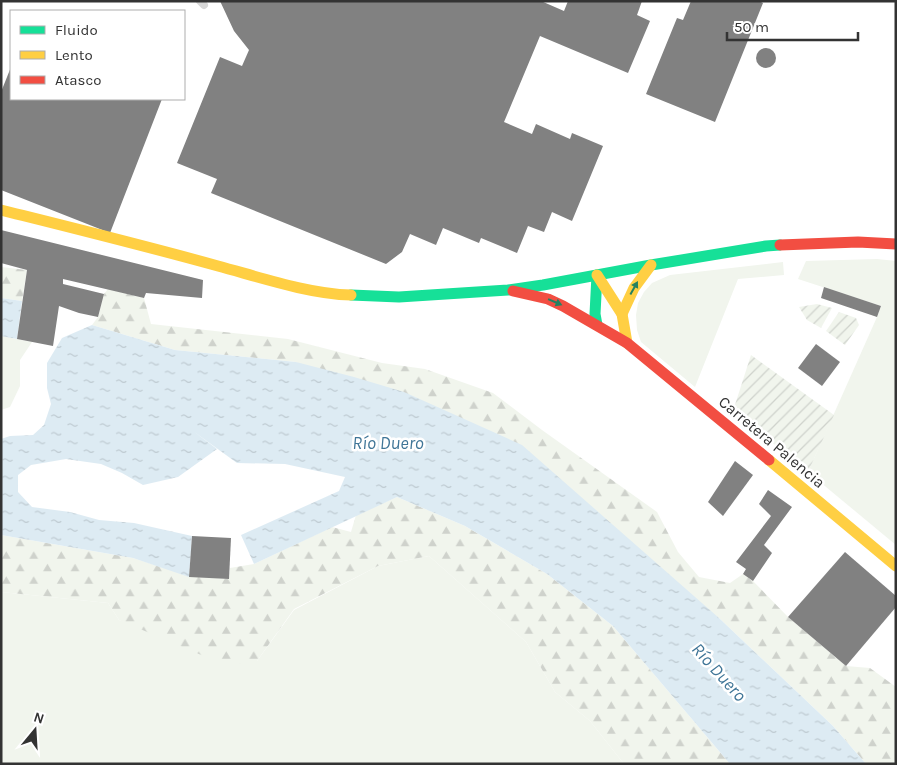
<svg xmlns="http://www.w3.org/2000/svg" width="897" height="765" font-family="Karla,sans-serif">
<defs>
<pattern id="forest-firs" width="22" height="20" patternUnits="userSpaceOnUse" patternTransform="scale(1.25)"><rect width="22" height="20" fill="#f1f5ed"/><path d="M5 1l3.5 6h-7zM16 11l3.5 6h-7z" fill="#cfd2cc"/></pattern>
<pattern id="garden-furrows" width="10" height="10" patternUnits="userSpaceOnUse" patternTransform="scale(1.25)"><rect width="10" height="10" fill="#f1f5ed"/><path d="M-1 1l2-2M0 10L10 0M9 11l2-2" fill="none" stroke="#cfd2cc"/></pattern>
<pattern id="water-ripples" width="26" height="14" patternUnits="userSpaceOnUse" patternTransform="scale(1.25)"><rect width="26" height="14" fill="#ddebf3"/><path d="M2 4q2-2 4 0t4 0M15 11q2-2 4 0t4 0" fill="none" stroke="#becad1"/></pattern>
</defs>
<rect width="100%" height="100%" fill="#fff"/>
<g fill="#f1f5ed">
<polygon points="877,259 896,261 896,545 808,472 877,317 881,306 798,279 806,261"/>
<polygon points="783,262 784,275 738,279 695,387 641,342 637,330 636,315 638,303 644,292 652,283 670,275"/>
<polygon points="1,336 32,342 20,360 20,386 10,407 1,410"/>
<polygon points="429,556 526,642 555,692 590,721 624,764 1,764 1,592 108,603 119,620 257,661 294,610 378,566"/>
</g>
<g fill="url(#forest-firs)">
<polygon points="1,267 27,270 22,301 1,298"/>
<polygon points="108,289 144,298 151,324 288,339 382,363 425,369 493,393 542,430 657,512 678,552 699,577 730,583 743,574 753,581 788,617 846,666 870,668 896,687 896,764 866,764 833,726 719,618 296,362 175,350 92,325 98,317 104,294"/>
<polygon points="397,497 465,526 547,574 613,626 730,764 624,764 590,721 555,692 526,642 429,556 378,566 294,609 257,661 227,666 119,620 108,603 1,592 1,535 133,558 189,576 229,579 230,568 254,564 332,527 351,532 356,515"/>
</g>
<g fill="url(#garden-furrows)">
<polygon points="817,304 832,308 821,328 807,320 799,307"/>
<polygon points="839,312 856,318 859,325 845,345 826,331"/>
<polygon points="751,355 834,415 808,472 733,411"/>
</g>
<g fill="url(#water-ripples)">
<polygon points="1,298 22,301 17,339 1,336"/>
<polygon points="92,325 175,350 296,362 354,377 404,392 522,445 719,618 833,726 866,764 730,764 613,626 547,574 465,526 397,497 254,564 241,535 339,491 345,477 285,464 237,463 193,431 217,449 178,477 143,485 122,473 101,464 66,459 31,465 18,475 18,492 32,507 70,512 99,520 134,523 192,536 189,577 133,558 1,535 1,439 10,436 33,435 44,425 51,404 47,388 47,363 62,338"/>
</g>
<g fill="#818181">
<polygon points="220,1 541,1 564,11 568,1 642,1 637,15 650,21 628,73 540,36 504,122 532,134 536,124 570,139 572,133 603,146 572,221 552,212 544,232 528,226 517,253 481,238 479,243 443,228 436,245 410,234 402,252 386,264 211,193 217,179 177,163 220,57 242,66 249,50 234,31"/>
<polygon points="691,1 759,1 763,3 715,122 646,94 677,18 683,20"/>
<circle cx="766" cy="58" r="10"/>
<polygon points="11,67 11,99 162,99 110,233 1,190 1,92"/>
<polygon points="1,230 203,280 202,298 146,293 144,298 63,279 63,284 104,294 98,317 79,313 59,306 53,346 17,339 27,270 1,263"/>
<polygon points="824,287 881,306 877,317 821,298"/>
<polygon points="816,344 840,362 822,386 798,368"/>
<polygon points="735,461 753,475 723,516 708,502"/>
<polygon points="768,490 792,507 764,545 772,553 753,581 743,574 746,569 736,562 771,516 759,504"/>
<polygon points="192,536 231,538 229,579 189,577"/>
<polygon points="845,552 896,596 896,607 846,666 788,617"/>
</g>
<g fill="none" stroke-linecap="round" stroke-linejoin="round">
<polyline stroke="#d7d7d7" stroke-width="8" points="200,1 204,5"/>
<g stroke="#16e098" stroke-width="11">
<polyline points="597,275 595,314 597,325"/>
<polyline points="351,295 399,297 508,290 543,285 651,265 766,246 780,245"/>
</g>
<g stroke="#ffcf43" stroke-width="11">
<path d="M1 210C73 228 146 246 218 266 259 277 309 294 351 295"/>
<polyline points="597,275 622,314 627,343"/>
<polyline points="622,314 634,288 651,265"/>
<polyline points="769,460 896,566"/>
</g>
<g stroke="#f24e42" stroke-width="11">
<polyline points="780,245 858,242 896,244"/>
<polyline points="513,291 548,299 563,306 627,343 769,460"/>
</g>
</g>
<defs><path id="oneway-solid" d="M-6-.8H1V-3.2L6.5 0L1 3.2V.8H-6Z" transform="scale(1.25)"/></defs>
<g fill="#268160">
<use href="#oneway-solid" transform="translate(634 288) rotate(-61)"/>
<use href="#oneway-solid" transform="translate(555 302) rotate(23)"/>
</g>
<g text-anchor="middle" dominant-baseline="central" stroke-width="5" stroke-linejoin="round" paint-order="stroke">
<g font-size="16" fill="#333" stroke="#fff">
<text transform="translate(772 442) rotate(40)">Carretera Palencia</text>
</g>
<g font-size="18" font-style="italic" fill="#3f7597" stroke="#fff">
<text x="388" y="443">Río Duero</text>
<text transform="translate(719 672) rotate(48)">Río Duero</text>
</g>
</g>
<rect width="897" height="765" fill="none" stroke="#333333" stroke-width="5"/>
<rect x="10" y="10" width="175" height="90" fill="#ffffff" stroke="#adadad"/>
<rect x="20" y="26" width="25" height="8" fill="#16e098" stroke="#adadad"/>
<text x="55" y="35" font-size="15" fill="#333333">Fluido</text>
<rect x="20" y="51" width="25" height="8" fill="#ffcf43" stroke="#adadad"/>
<text x="55" y="60" font-size="15" fill="#333333">Lento</text>
<rect x="20" y="76" width="25" height="8" fill="#f24e42" stroke="#adadad"/>
<text x="55" y="85" font-size="15" fill="#333333">Atasco</text>
<g transform="translate(35 730) rotate(18)" stroke="#ffffff" stroke-width="4" paint-order="stroke">
<path d="M0-4L9 19L0 12L-9 19Z" fill="#333333"/>
<text y="-8" font-size="14" font-weight="bold" text-anchor="middle" fill="#333333">N</text>
</g>
<path d="M727 32v8h131v-8" fill="none" stroke="#333333" stroke-width="2.5"/>
<text x="734" y="32" font-size="15" fill="#333333" stroke="#ffffff" stroke-width="4" paint-order="stroke">50 m</text>
</svg>
